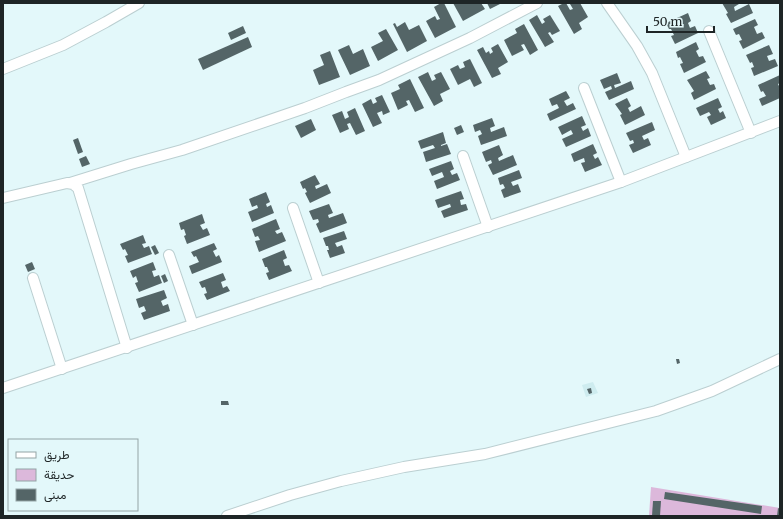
<svg xmlns="http://www.w3.org/2000/svg" width="783" height="519" font-family="Merriweather,Vazirmatn,serif">
<rect width="100%" height="100%" fill="#e3f8fa"/>
<polygon fill="#ceecef" points="593,382 598,393 586,397 582,385"/>
<polygon fill="#dcb8db" points="651,487 780,508 780,516 649,516"/>
<g fill="#546567">
<polygon points="441,3 444,3 456,27 435,38 426,21 435,16 437,20 440,19 434,7"/>
<polygon points="453,3 481,3 485,9 463,21"/>
<polygon points="487,3 502,3 490,9"/>
<polygon points="564,3 566,3 570,10 573,9 570,4 580,3 588,17 579,23 582,29 574,34 558,6"/>
<polygon points="722,3 738,3 739,4 734,7 735,11 749,4 753,13 731,23 726,14 728,13"/>
<polygon points="688,13 691,21 688,23 690,28 695,26 698,33 675,44 671,36 674,35 671,29 669,29 666,23"/>
<polygon points="537,15 542,24 545,22 543,19 550,15 560,31 552,35 550,32 548,33 554,42 545,47 529,20"/>
<polygon points="755,19 758,25 754,27 757,34 762,32 765,38 743,49 739,41 742,40 739,34 736,35 733,29"/>
<polygon points="405,22 409,30 419,25 427,41 407,52 393,24 395,23 397,27"/>
<polygon points="524,24 538,50 530,55 524,44 521,45 524,50 512,56 504,40 517,33 515,29"/>
<polygon points="243,26 246,33 231,40 228,33"/>
<polygon points="386,29 398,50 378,61 371,47 383,41 378,33"/>
<polygon points="248,37 252,47 203,70 198,59"/>
<polygon points="696,42 699,49 696,51 699,57 703,56 706,62 684,73 680,64 683,63 680,57 678,58 676,52"/>
<polygon points="498,44 508,62 498,68 501,74 492,78 477,50 483,47 486,53 489,51 490,54 493,52 491,48"/>
<polygon points="349,45 353,54 363,49 370,66 350,75 338,50"/>
<polygon points="769,45 773,54 767,56 769,61 775,59 778,66 754,76 751,68 754,67 752,62 750,63 746,55"/>
<polygon points="330,51 340,77 319,85 313,70 324,65 320,55"/>
<polygon points="470,59 482,83 474,87 470,79 458,85 450,69 458,65 460,69 465,67 463,62"/>
<polygon points="706,71 710,78 707,79 710,85 714,84 716,89 694,100 691,93 694,91 687,80"/>
<polygon points="428,72 432,81 436,79 434,75 441,72 450,89 440,94 443,101 434,106 418,77"/>
<polygon points="617,73 621,83 614,85 615,88 631,81 634,89 609,100 605,92 612,89 611,86 604,89 600,80"/>
<polygon points="780,75 780,83 778,84 780,88 780,98 762,106 759,99 766,96 763,91 761,92 758,85"/>
<polygon points="410,79 424,108 415,112 409,100 406,101 408,105 398,110 391,93 400,89 398,85"/>
<polygon points="566,91 570,98 564,101 567,106 573,103 576,109 550,121 547,114 559,108 557,104 552,106 549,99"/>
<polygon points="382,95 390,112 383,115 382,111 377,113 382,123 373,127 362,104 371,99 373,104 377,102 375,98"/>
<polygon points="627,98 631,106 628,108 630,112 641,106 645,115 625,125 620,115 622,114 615,104"/>
<polygon points="718,98 722,107 718,109 720,113 723,111 726,118 711,125 707,117 711,115 709,112 700,116 696,108"/>
<polygon points="355,108 365,131 356,135 350,123 347,124 349,129 340,133 332,115 342,111 345,119 349,117 347,112"/>
<polygon points="582,116 586,125 581,127 583,131 588,128 591,136 566,147 562,139 573,134 571,130 562,135 558,127"/>
<polygon points="492,118 495,126 490,128 491,132 504,127 507,136 481,145 478,136 482,134 480,130 475,132 473,125"/>
<polygon points="311,119 316,130 301,138 295,126"/>
<polygon points="652,122 655,130 642,136 644,140 648,138 651,145 633,153 629,145 634,143 633,140 630,141 626,133"/>
<polygon points="461,125 464,132 457,135 454,128"/>
<polygon points="443,132 446,143 441,145 441,146 447,144 451,154 426,162 423,152 435,148 433,145 421,149 418,141"/>
<polygon points="78,138 83,152 78,154 73,140"/>
<polygon points="593,144 597,153 593,155 595,159 598,157 602,165 585,172 581,163 585,162 584,158 574,162 571,154"/>
<polygon points="499,145 503,155 498,158 499,161 513,155 517,165 493,175 488,165 492,163 491,160 486,162 482,152"/>
<polygon points="86,156 90,164 82,167 79,159"/>
<polygon points="451,161 454,169 450,171 452,175 457,173 460,180 437,189 434,181 444,177 442,172 432,176 429,169"/>
<polygon points="519,170 522,178 511,182 513,186 518,184 521,192 504,198 501,190 505,188 503,184 500,185 498,178"/>
<polygon points="315,175 320,184 315,186 316,189 327,184 331,193 310,203 305,193 307,192 305,188 303,189 300,182"/>
<polygon points="461,191 464,199 460,200 461,205 466,204 468,210 444,218 441,211 451,207 450,204 438,208 435,200"/>
<polygon points="266,192 270,202 266,204 267,207 271,205 274,213 252,222 248,212 258,208 257,205 252,207 249,199"/>
<polygon points="329,204 333,213 328,215 329,218 343,213 347,223 320,233 316,224 319,222 318,219 313,220 309,211"/>
<polygon points="202,214 205,223 200,225 203,230 207,228 210,235 187,244 184,236 186,235 184,229 181,230 179,223"/>
<polygon points="276,219 280,229 275,231 277,234 282,232 286,241 259,252 255,241 260,240 258,236 255,237 252,229"/>
<polygon points="344,231 347,239 335,243 337,247 342,245 345,253 330,258 327,250 329,250 328,246 326,246 323,238"/>
<polygon points="143,235 146,243 142,244 144,248 149,246 152,254 128,263 125,256 128,255 125,249 123,250 120,244"/>
<polygon points="214,243 217,249 213,251 216,257 219,255 222,262 192,274 189,266 199,262 196,256 194,257 191,252"/>
<polygon points="155,245 159,253 155,255 151,247"/>
<polygon points="284,250 287,258 283,260 285,266 289,265 292,271 269,280 266,273 269,272 267,267 265,267 262,259"/>
<polygon points="32,262 35,269 28,272 25,265"/>
<polygon points="153,262 156,270 152,271 154,277 159,275 162,283 139,292 135,283 138,282 136,276 133,278 130,271"/>
<polygon points="223,273 226,280 221,282 223,288 227,286 230,291 207,300 204,294 207,293 205,287 202,288 199,282"/>
<polygon points="165,274 168,281 164,283 161,276"/>
<polygon points="164,290 167,298 161,301 163,306 168,304 170,311 144,320 141,313 146,311 144,306 139,308 136,299"/>
<polygon points="676,359 679,359 680,363 677,364"/>
<polygon points="591,388 592,393 589,394 587,389"/>
<polygon points="221,401 228,401 229,405 221,405"/>
<polygon points="665,492 762,506 761,514 664,499"/>
<polygon points="653,501 661,501 660,516 652,516"/>
<polygon points="778,508 780,509 780,516 777,516"/>
</g>
<g fill="none" stroke-linecap="round" stroke-linejoin="round">
<defs>
<g id="minor">
<polyline points="607,3 637,46 652,73 686,157"/>
<polyline points="709,31 751,133"/>
<polyline points="3,69 63,45 106,22 139,3"/>
<polyline points="584,88 621,182"/>
<polyline points="463,156 488,227"/>
<polyline points="70,183 131,164 182,150 305,108 346,92 379,80 470,38 537,3"/>
<polyline points="3,198 67,183 73,184 78,188 127,348"/>
<polyline points="293,208 319,283"/>
<polyline points="169,255 193,325"/>
<polyline points="33,278 62,369"/>
<polyline points="3,388 621,182 780,121"/>
<polyline points="227,516 290,495 341,481 404,467 485,454 656,411 712,391 780,359"/>
</g>
</defs>
<use href="#minor" stroke="#bbcfd1" stroke-width="12"/>
<use href="#minor" stroke="#fff" stroke-width="10"/>
</g>
<rect width="783" height="519" fill="none" stroke="#1e2526" stroke-width="8"/>
<rect x="8" y="439" width="130" height="72" fill="#e3f8fa" stroke="#94a4a5"/>
<rect x="16" y="452" width="20" height="6" fill="#ffffff" stroke="#94a4a5"/>
<text x="44" y="459" font-size="12" fill="#1e2526">طريق</text>
<rect x="16" y="469" width="20" height="12" fill="#dcb8db" stroke="#94a4a5"/>
<text x="44" y="479" font-size="12" fill="#1e2526">حديقة</text>
<rect x="16" y="489" width="20" height="12" fill="#546567" stroke="#94a4a5"/>
<text x="44" y="499" font-size="12" fill="#1e2526">مبنى</text>
<path d="M647 26v6h67v-6" fill="none" stroke="#1e2526" stroke-width="2"/>
<text x="653" y="26" font-size="12" fill="#1e2526" stroke="#e3f8fa" stroke-width="3" paint-order="stroke">50 m</text>
</svg>
